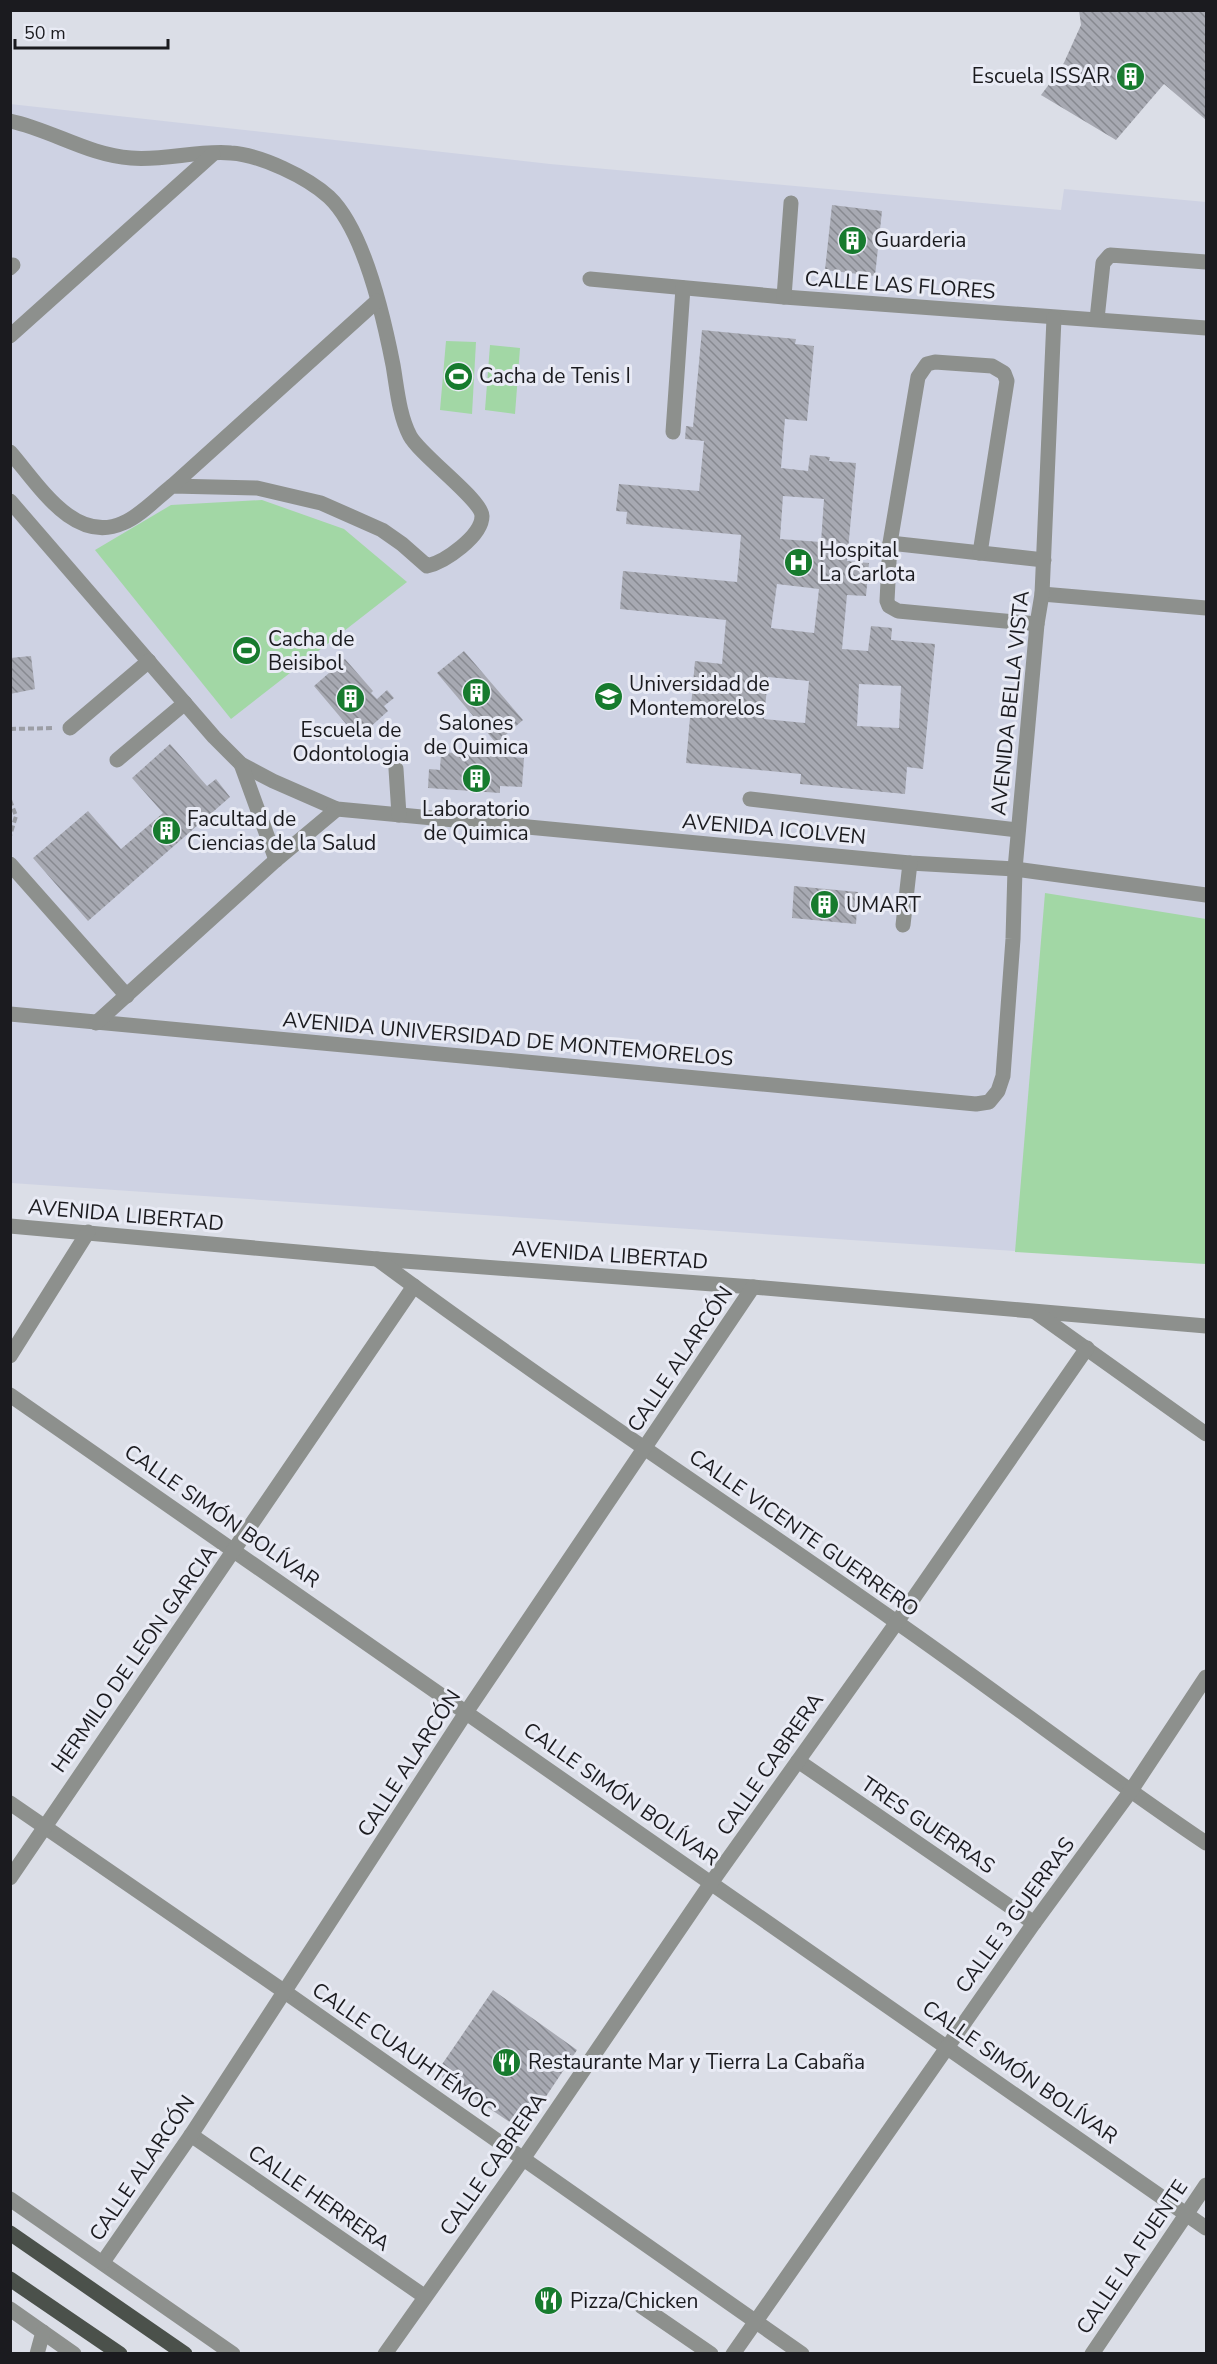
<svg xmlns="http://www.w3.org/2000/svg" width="1217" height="2364" font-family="'Nunito Sans',sans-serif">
<defs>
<pattern id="building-back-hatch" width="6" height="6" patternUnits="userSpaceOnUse" patternTransform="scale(1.5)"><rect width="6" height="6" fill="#a7a9b2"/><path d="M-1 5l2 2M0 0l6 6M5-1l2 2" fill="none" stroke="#878990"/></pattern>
</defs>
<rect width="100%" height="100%" fill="#dbdee7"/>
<polygon fill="#ced2e3" points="10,104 550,164 1061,210 1064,189 1206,202 1206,1264 11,1183"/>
<g fill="#a2d7a5">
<polygon points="446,341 476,342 472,414 440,410"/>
<polygon points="490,345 520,348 515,414 485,410"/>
<polygon points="262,500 344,529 407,582 231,719 95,550 171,505"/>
<polygon points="1045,893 1206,919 1206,1264 1015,1252"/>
</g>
<g fill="url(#building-back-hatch)" fill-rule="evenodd">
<polygon points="1079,10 1204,10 1206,13 1206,120 1164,84 1116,140 1041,95 1062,67 1081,25"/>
<polygon points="832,205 882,211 875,276 825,270"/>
<path d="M702 330 796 339 795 344 814 346 807 421 785 419 781 468 808 471 810 455 830 457 829 461 856 463 847 561 869 563 866 596 847 595 842 649 868 651 871 626 892 628 891 640 935 644 923 769 907 767 905 794 800 784 801 774 686 763 695 661 722 664 726 620 620 609 623 571 737 582 741 535 626 524 627 512 616 511 619 484 699 491 704 441 685 439 686 426 693 427ZM783 496 824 499 821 542 780 539ZM777 584 819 589 814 633 771 628ZM768 677 809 681 805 723 764 719ZM859 684 901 686 899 728 857 726Z"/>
<polygon points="464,651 523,720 496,743 437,673"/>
<polygon points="31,656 35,689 10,694 10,658"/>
<polygon points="345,659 373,691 371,693 377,699 387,690 394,698 384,706 388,711 358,738 314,686"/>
<polygon points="170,744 207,786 216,779 230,797 88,921 33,858 88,811 121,849 163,813 132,778"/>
<polygon points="441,752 524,758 522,787 500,786 500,793 428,788 429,769 440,770"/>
<polygon points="794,886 858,892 856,924 792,918"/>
<polygon points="493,1990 577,2050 523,2131 436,2073"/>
</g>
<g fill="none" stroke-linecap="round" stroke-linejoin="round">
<g stroke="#9c9ea5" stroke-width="4" stroke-dasharray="6 3" stroke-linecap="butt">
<polyline points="10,729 55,728"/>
<polyline points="10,800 16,816 10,836"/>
</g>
<g stroke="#8d908d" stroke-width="15">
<path d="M10 121C52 130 88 155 131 158 164 161 198 150 231 153 261 155 307 177 329 197 364 230 384 319 393 365 397 388 399 415 410 436 421 456 482 500 482 516 482 536 445 562 427 566L402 544 382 530 321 503 257 488 172 486C158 497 139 517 123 523 74 545 38 484 10 452"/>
<polyline points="10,268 13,265"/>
<polyline points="590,279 784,297 1206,328"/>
<polyline points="784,297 791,203"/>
<polyline points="1097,319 1103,263 1110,255 1206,262"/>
<polyline points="10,336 213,154"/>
<polyline points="673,432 683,288"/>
<polyline points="172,486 377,301"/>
<polyline points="10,501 214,737 241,764 273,781 337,809 910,863 1015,869 1206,895"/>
<polyline points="890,543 1044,560"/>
<polyline points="980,553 1007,381 1004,373 992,366 935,362 927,364 918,377 890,543 887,601 889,606 898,611 1037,624"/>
<polyline points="1042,594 1206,608"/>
<polyline points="70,728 149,661"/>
<polyline points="117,760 185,703"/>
<polyline points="241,764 276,860"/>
<polyline points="396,769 399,815"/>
<polyline points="750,799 1018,830"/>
<polyline points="10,864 127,996"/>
<polyline points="903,925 910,863"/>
<polyline points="10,1014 976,1104 989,1102 998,1091 1003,1076 1013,939 1015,869 1037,624 1042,594 1054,318"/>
<polyline points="96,1023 276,860 337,809"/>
<polyline points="10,1226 377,1259 753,1287 1206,1326"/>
<path d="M377 1259C546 1384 723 1500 895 1621 1000 1694 1100 1772 1206 1843"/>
<polyline points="1035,1312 1206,1434"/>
<polyline points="10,1356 88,1232"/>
<polyline points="10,1395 1206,2228"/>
<polyline points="798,1761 1034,1923"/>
<polyline points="10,1803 285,1992 802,2354"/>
<polyline points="10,1878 414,1286"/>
<polyline points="191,2135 424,2296"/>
<polyline points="10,2199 233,2354"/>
<polyline points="103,2262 191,2135 467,1711 753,1287"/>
<polyline points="641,2306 711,2354"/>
<polyline points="10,2309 74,2354"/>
<polyline points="37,2354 43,2332"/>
<polyline points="385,2354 523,2159 711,1883 897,1622 1087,1348"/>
<polyline points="733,2354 1034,1923 1130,1792 1206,1677"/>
<polyline points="1092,2354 1206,2185"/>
</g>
<g stroke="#4b514b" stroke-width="15">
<polyline points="10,2233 185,2354"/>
<polyline points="10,2279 120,2354"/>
</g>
</g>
<defs>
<symbol id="building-disc" viewBox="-11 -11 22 22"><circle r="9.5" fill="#177b2e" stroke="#e9ebf5"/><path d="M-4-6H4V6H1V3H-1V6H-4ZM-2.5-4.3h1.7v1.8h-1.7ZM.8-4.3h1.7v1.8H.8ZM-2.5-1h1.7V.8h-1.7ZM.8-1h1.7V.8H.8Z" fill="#fff"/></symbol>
<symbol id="stadium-disc" viewBox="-11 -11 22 22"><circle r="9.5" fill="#177b2e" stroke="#e9ebf5"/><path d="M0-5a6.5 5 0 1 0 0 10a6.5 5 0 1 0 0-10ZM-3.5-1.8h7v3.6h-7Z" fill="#fff"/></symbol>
<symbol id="hospital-disc" viewBox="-11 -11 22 22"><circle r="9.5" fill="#177b2e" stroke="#e9ebf5"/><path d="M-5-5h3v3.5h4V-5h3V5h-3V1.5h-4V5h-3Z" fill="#fff"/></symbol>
<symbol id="university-disc" viewBox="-11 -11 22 22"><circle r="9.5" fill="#177b2e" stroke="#e9ebf5"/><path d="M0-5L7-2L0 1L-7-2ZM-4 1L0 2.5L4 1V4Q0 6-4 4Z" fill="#fff"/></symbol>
<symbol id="restaurant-disc" viewBox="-11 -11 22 22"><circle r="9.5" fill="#177b2e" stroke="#e9ebf5"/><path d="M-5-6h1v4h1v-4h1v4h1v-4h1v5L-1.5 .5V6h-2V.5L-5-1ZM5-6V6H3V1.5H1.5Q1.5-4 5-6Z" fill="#fff"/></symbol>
</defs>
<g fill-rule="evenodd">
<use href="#building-disc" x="1114" y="60" width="33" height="33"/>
<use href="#building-disc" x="836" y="224" width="33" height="33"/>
<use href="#stadium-disc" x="442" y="360" width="33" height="33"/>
<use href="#hospital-disc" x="782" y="546" width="33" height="33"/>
<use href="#stadium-disc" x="230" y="634" width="33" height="33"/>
<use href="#building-disc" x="460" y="676" width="33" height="33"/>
<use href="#university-disc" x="592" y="680" width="33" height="33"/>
<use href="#building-disc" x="334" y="682" width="33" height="33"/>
<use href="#building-disc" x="460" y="762" width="33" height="33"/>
<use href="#building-disc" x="150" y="814" width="33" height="33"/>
<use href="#building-disc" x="808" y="888" width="33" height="33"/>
<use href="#restaurant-disc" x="490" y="2046" width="33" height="33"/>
<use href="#restaurant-disc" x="532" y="2284" width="33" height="33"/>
</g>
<g text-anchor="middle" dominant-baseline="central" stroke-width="6" stroke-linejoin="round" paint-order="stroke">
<g font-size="21" fill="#1b1b1f" stroke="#e9ebf5" text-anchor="start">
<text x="1110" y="76" text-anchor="end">Escuela ISSAR</text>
<text x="874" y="240">Guarderia</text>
<text x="479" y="376">Cacha de Tenis I</text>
<text x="819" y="550">Hospital<tspan x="819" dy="24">La Carlota</tspan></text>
<text x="268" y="639">Cacha de<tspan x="268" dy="24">Beisibol</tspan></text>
<text x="629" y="684">Universidad de<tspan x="629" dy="24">Montemorelos</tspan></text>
<text x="476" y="723" text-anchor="middle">Salones<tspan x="476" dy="24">de Quimica</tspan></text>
<text x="351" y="730" text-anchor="middle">Escuela de<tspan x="351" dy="24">Odontologia</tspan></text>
<text x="476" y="809" text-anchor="middle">Laboratorio<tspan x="476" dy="24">de Quimica</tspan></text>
<text x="187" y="819">Facultad de<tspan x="187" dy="24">Ciencias de la Salud</tspan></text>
<text x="846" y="905">UMART</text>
<text x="528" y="2062">Restaurante Mar y Tierra La Cabaña</text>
<text x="570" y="2301">Pizza/Chicken</text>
</g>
<g font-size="21" fill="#1b1b1f" stroke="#e9ebf5">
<text transform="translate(900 285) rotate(4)">CALLE LAS FLORES</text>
<text transform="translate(1010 703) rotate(-84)">AVENIDA BELLA VISTA</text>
<text transform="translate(774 829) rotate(5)">AVENIDA ICOLVEN</text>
<text transform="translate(508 1039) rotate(5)">AVENIDA UNIVERSIDAD DE MONTEMORELOS</text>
<text transform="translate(126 1215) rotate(5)">AVENIDA LIBERTAD</text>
<text transform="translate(610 1255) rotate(4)">AVENIDA LIBERTAD</text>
<text transform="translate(680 1359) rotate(-56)">CALLE ALARCÓN</text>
<text transform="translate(222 1516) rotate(35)">CALLE SIMÓN BOLÍVAR</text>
<text transform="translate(804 1533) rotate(35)">CALLE VICENTE GUERRERO</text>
<text transform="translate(134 1659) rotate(-55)">HERMILO DE LEON GARCIA</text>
<text transform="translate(409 1763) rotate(-57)">CALLE ALARCÓN</text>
<text transform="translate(770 1764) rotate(-55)">CALLE CABRERA</text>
<text transform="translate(621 1794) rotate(35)">CALLE SIMÓN BOLÍVAR</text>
<text transform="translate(928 1825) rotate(34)">TRES GUERRAS</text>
<text transform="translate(1015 1915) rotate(-54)">CALLE 3 GUERRAS</text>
<text transform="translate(404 2050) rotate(35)">CALLE CUAUHTÉMOC</text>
<text transform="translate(1020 2072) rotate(35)">CALLE SIMÓN BOLÍVAR</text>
<text transform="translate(493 2164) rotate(-55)">CALLE CABRERA</text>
<text transform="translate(142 2168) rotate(-56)">CALLE ALARCÓN</text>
<text transform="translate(319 2198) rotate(35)">CALLE HERRERA</text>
<text transform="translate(1132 2257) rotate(-56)">CALLE LA FUENTE</text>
</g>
</g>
<rect width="1217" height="2364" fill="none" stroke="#1b1b1f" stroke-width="24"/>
<path d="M15 39v9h153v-9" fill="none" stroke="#1b1b1f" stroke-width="3"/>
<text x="24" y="39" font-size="18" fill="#1b1b1f" stroke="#e9ebf5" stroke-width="4.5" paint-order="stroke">50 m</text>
</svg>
